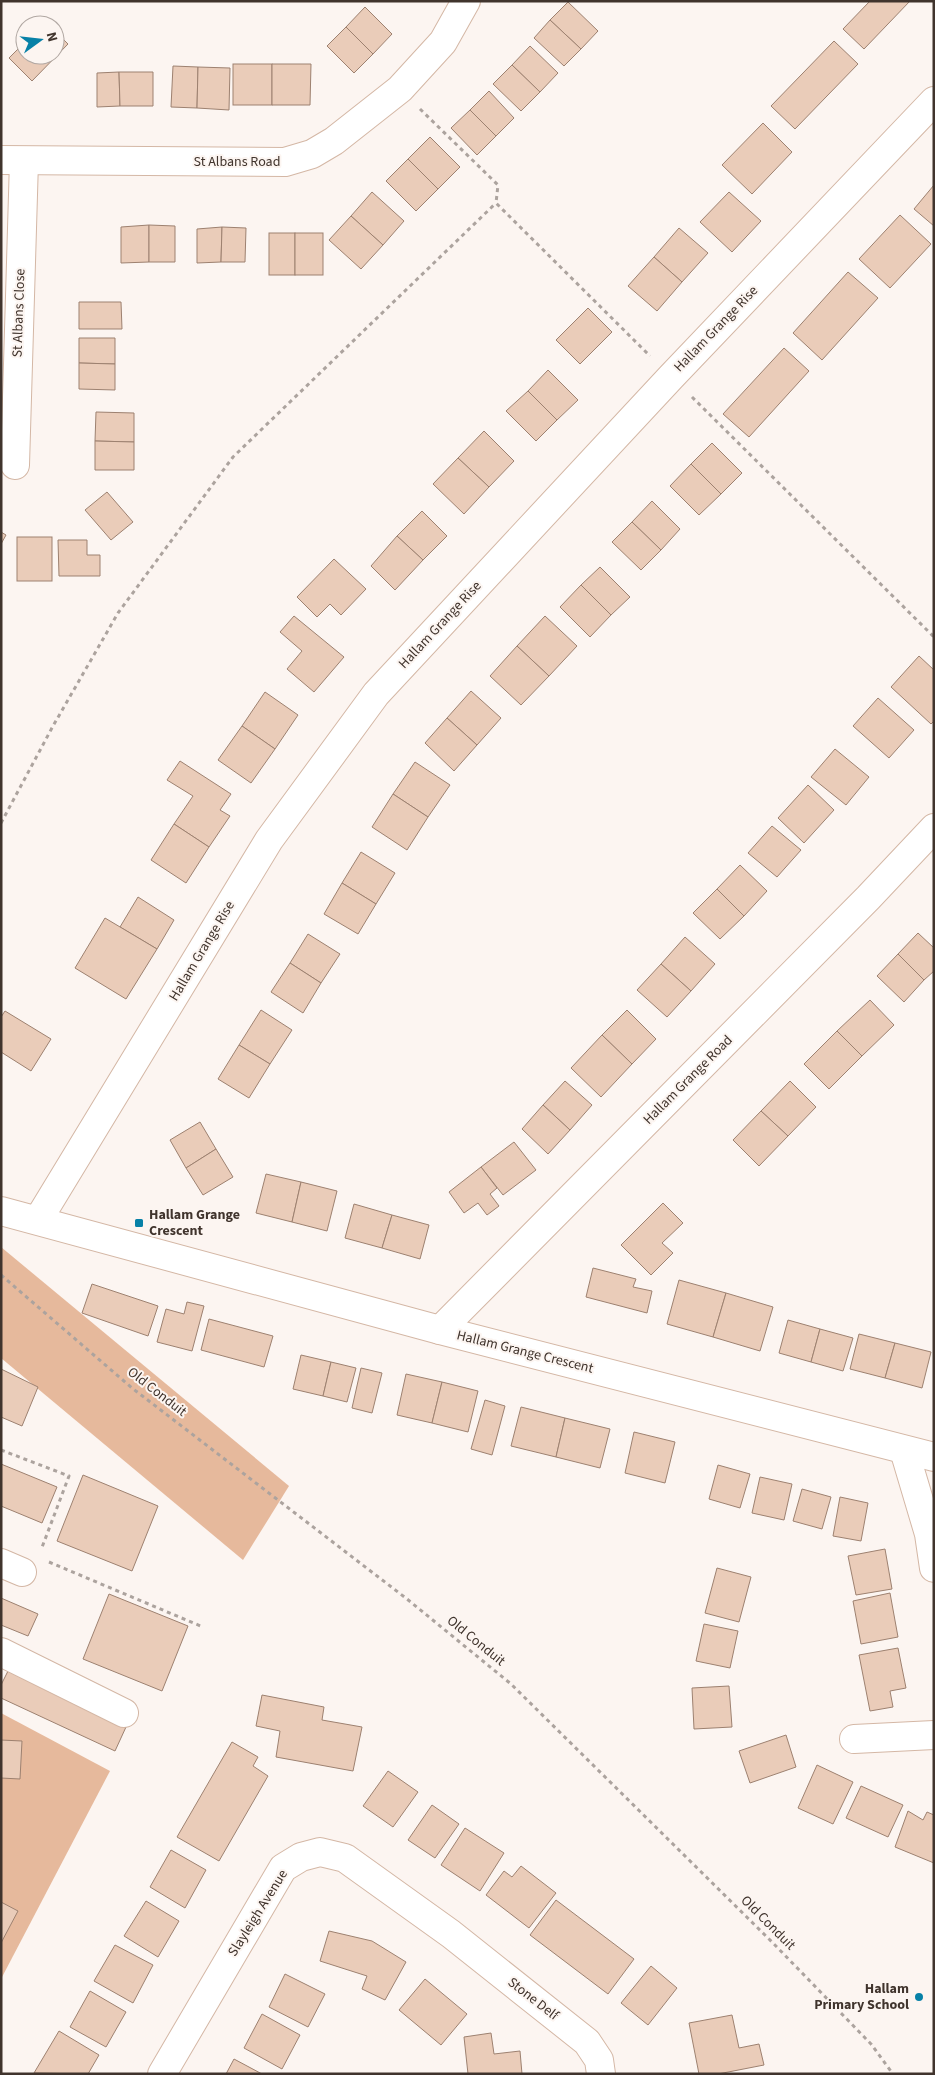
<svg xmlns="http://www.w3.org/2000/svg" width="935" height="2075" font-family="'Source Sans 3',sans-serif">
<rect width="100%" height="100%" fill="#fcf5f1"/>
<g fill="#e6b99c">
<polygon points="1,1247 289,1486 243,1560 1,1358"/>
<polygon points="1,1713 110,1771 1,1979"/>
</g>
<g fill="#eaccb9" stroke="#9d8170">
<polygon points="870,1 910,1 864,49 843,29"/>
<polygon points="568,2 598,31 581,49 550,20"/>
<polygon points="365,7 392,34 373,54 346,27"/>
<polygon points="550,20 581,49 564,66 534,38"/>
<polygon points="346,27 373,54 354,73 327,46"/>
<polygon points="55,31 68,44 32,81 9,58 25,42 25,55 55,55"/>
<polygon points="834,41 858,64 795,129 771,106"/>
<polygon points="530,46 558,73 540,92 512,65"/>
<rect x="233" y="64" width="39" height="41"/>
<polygon points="272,64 311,64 310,105 272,105"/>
<polygon points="512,65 540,92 521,111 493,84"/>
<polygon points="173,66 198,67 197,108 171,107"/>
<polygon points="198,67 230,68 229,110 197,108"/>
<polygon points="119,72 120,106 97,107 97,73"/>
<polygon points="119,72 153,72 153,106 120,106"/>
<polygon points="489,91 514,118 496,136 470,110"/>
<polygon points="470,110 496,136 477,155 451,128"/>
<polygon points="763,123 792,152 752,194 722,165"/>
<polygon points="430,137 460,167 438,189 408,159"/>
<polygon points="408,159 438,189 416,211 386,181"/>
<polygon points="934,185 934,226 914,209"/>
<polygon points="372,192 404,221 383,245 351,216"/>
<polygon points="729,192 761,221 732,252 700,222"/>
<polygon points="900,215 931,244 890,288 859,259"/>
<polygon points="351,216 383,245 361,269 329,240"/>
<polygon points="149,225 149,262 121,263 121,227"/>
<polygon points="149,225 175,226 175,262 149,262"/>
<polygon points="222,227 221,262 197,263 197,229"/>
<polygon points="222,227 246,228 245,262 221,262"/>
<polygon points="679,228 708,253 682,282 654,257"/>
<rect x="269" y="233" width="26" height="42"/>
<rect x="295" y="233" width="28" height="42"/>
<polygon points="654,257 682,282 657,311 628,286"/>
<polygon points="848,272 878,298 822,360 793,333"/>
<polygon points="79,302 121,302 122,329 79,329"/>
<polygon points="588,308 612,332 580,364 556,340"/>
<polygon points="79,338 115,338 115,364 79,363"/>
<polygon points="784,348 809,371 749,437 723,414"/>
<polygon points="79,363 115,364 115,390 79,389"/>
<polygon points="548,370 578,400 557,420 528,391"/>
<polygon points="528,391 557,420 536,441 506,411"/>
<polygon points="96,412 134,413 134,442 95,441"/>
<polygon points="484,431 514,461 489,487 458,458"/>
<polygon points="95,441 134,442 134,470 95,470"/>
<polygon points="712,443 742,473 721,494 691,464"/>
<polygon points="458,458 489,487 464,514 433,484"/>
<polygon points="691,464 721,494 699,515 670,486"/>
<polygon points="107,492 133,522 111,540 85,510"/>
<polygon points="652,501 680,529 661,550 632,522"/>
<polygon points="422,511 447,536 423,560 397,536"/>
<polygon points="632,522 661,550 641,570 612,542"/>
<polygon points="1,532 6,535 1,544"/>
<polygon points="397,536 423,560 395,590 371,566"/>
<rect x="17" y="537" width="35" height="44"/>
<polygon points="58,540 87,540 87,555 100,555 100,576 59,576"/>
<polygon points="334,559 366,589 341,615 330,604 317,617 297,597"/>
<polygon points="600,567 630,597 611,615 581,585"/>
<polygon points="581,585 611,615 590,637 560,607"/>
<polygon points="294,616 344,657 314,692 287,669 302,651 280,632"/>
<polygon points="545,616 577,646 549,676 517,646"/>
<polygon points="517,646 549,676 521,705 490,676"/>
<polygon points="919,656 934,670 934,721 931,724 891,687"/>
<polygon points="471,691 501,718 477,745 447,718"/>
<polygon points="265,692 298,715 275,749 242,726"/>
<polygon points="878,698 914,730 889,758 853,726"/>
<polygon points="447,718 477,745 454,771 425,743"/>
<polygon points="242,726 275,749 251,783 218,760"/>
<polygon points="835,749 869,777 846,805 811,777"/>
<polygon points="180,761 231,794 220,810 230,816 209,847 174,824 193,796 167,780"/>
<polygon points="415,762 450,785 428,817 393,794"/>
<polygon points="808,785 834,810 804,843 778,818"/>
<polygon points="393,794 428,817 407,850 372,827"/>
<polygon points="174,824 209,847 186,883 151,860"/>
<polygon points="772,826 801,850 777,877 748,853"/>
<polygon points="361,852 395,873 376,904 342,883"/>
<polygon points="740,865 767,891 744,916 717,889"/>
<polygon points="342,883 376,904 358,934 324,914"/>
<polygon points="717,889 744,916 720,939 693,913"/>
<polygon points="138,897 174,920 157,949 120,927"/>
<polygon points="105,918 157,949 126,999 75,968"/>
<polygon points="918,933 934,948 934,971 924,980 898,954"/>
<polygon points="308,934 340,954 321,983 290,963"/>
<polygon points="685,937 715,964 691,991 661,964"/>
<polygon points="898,954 924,980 904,1002 877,976"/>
<polygon points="290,963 321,983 303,1013 271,992"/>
<polygon points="661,964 691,991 667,1017 637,990"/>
<polygon points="870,1000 894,1025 862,1056 837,1031"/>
<polygon points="261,1010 292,1030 270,1064 239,1045"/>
<polygon points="627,1010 656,1039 632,1064 602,1035"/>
<polygon points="5,1011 51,1039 31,1071 1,1052 1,1017"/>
<polygon points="837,1031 862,1056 829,1089 804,1064"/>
<polygon points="602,1035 632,1064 601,1097 571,1068"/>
<polygon points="239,1045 270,1064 249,1098 218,1079"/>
<polygon points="565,1081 592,1105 570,1130 543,1105"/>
<polygon points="790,1081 816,1107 788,1136 761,1111"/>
<polygon points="543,1105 570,1130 548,1154 522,1129"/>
<polygon points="761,1111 788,1136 759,1166 733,1140"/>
<polygon points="200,1122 216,1149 186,1168 170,1140"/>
<polygon points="514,1142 536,1170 503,1195 481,1167"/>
<polygon points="216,1149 233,1177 203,1195 186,1168"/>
<polygon points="481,1167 497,1188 490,1194 499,1206 487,1215 478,1203 464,1213 449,1192"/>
<polygon points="266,1174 301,1182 292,1222 256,1213"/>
<polygon points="301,1182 337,1191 327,1231 292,1222"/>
<polygon points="663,1203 683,1223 662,1243 673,1253 651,1275 621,1245"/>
<polygon points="354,1204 392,1215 382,1248 345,1238"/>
<polygon points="392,1215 429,1225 420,1259 382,1248"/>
<polygon points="593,1268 636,1279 633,1287 652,1291 647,1313 586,1297"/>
<polygon points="679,1280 726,1293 713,1337 667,1324"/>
<polygon points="92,1284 158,1306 148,1336 82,1313"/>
<polygon points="726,1293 773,1307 760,1351 713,1337"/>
<polygon points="187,1302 204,1306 192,1351 157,1342 166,1309 184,1314"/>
<polygon points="209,1319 273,1336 264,1367 201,1350"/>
<polygon points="788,1320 820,1329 811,1362 779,1353"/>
<polygon points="820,1329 853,1338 843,1371 811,1362"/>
<polygon points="859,1334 895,1343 885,1378 850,1369"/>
<polygon points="895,1343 931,1352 922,1388 885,1378"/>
<polygon points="301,1355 331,1362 323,1396 293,1389"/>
<polygon points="331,1362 356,1368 347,1402 323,1396"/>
<polygon points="361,1368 382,1373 372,1413 352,1408"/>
<polygon points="1,1369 38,1387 22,1426 1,1417"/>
<polygon points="406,1374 442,1382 432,1423 397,1415"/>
<polygon points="442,1382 478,1391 468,1432 432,1423"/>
<polygon points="485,1400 505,1406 492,1455 471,1449"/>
<polygon points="521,1407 565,1418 556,1457 511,1446"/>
<polygon points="565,1418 610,1429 600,1468 556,1457"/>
<polygon points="634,1432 675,1442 665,1483 625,1473"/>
<polygon points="1,1464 57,1487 42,1523 1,1506"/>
<polygon points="718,1465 750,1474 740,1508 709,1499"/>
<polygon points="83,1475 158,1506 132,1571 57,1541"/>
<polygon points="760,1477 792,1484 784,1520 752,1513"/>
<polygon points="802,1489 831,1497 822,1529 793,1521"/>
<polygon points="840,1497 868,1503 861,1541 833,1536"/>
<polygon points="885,1549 892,1589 856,1595 848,1556"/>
<polygon points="717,1568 751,1577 739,1622 705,1613"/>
<polygon points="890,1593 898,1637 861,1644 853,1601"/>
<polygon points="109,1594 188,1626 162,1691 83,1659"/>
<polygon points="1,1598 38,1614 28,1636 1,1625"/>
<polygon points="704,1624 738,1631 730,1668 696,1661"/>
<polygon points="898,1648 906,1688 890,1691 893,1707 870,1711 859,1655"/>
<polygon points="8,1671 126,1727 115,1751 1,1698 1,1685"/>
<polygon points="729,1686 732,1727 694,1729 692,1688"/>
<polygon points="262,1695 324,1707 322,1720 362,1727 353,1771 276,1757 280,1731 256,1726"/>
<polygon points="786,1735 796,1767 750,1783 739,1751"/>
<polygon points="1,1740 22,1741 20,1779 1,1778"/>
<polygon points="232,1742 258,1757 253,1766 268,1776 219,1861 177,1837"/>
<polygon points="817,1765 853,1782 833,1824 798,1808"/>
<polygon points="388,1771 418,1792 393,1827 363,1806"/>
<polygon points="861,1786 903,1805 888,1837 846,1818"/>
<polygon points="432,1805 459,1824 435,1858 408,1840"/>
<polygon points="908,1811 923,1820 927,1812 934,1815 934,1863 895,1847"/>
<polygon points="465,1828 504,1853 480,1891 441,1865"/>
<polygon points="171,1850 206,1870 185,1908 150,1887"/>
<polygon points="521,1866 556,1893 529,1928 486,1895 504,1871 512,1877"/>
<polygon points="556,1900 634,1959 608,1994 530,1935"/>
<polygon points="146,1901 179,1921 158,1957 124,1936"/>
<polygon points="1,1902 18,1911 1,1943"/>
<polygon points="329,1931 372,1941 406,1962 385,2000 362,1989 367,1976 320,1961"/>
<polygon points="115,1945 153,1965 133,2003 94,1981"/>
<polygon points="651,1966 677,1988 648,2025 621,2003"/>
<polygon points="285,1974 325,1994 308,2027 269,2007"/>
<polygon points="425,1979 467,2014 441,2045 399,2010"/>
<polygon points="90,1991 126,2012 106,2047 70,2027"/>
<polygon points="262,2014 300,2035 282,2069 244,2048"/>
<polygon points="732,2015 739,2048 759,2044 764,2065 718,2074 699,2074 689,2023"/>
<polygon points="59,2031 99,2055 88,2074 34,2073"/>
<polygon points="491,2033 494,2054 520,2051 522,2074 468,2074 464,2037"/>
<polygon points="234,2059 262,2074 226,2074"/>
</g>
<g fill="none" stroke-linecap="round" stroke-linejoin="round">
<defs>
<g id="minor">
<polyline points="1,160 285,162 312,154 334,141 400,89 443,42 466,1"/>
<polyline points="15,465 24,161"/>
<polyline points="1,1211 440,1330 934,1457"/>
<polyline points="38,1220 269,840 376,694 671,377 934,101"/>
<polyline points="440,1330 868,898 934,828"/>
<polyline points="904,1450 929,1534 934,1568"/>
<polyline points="1,1563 22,1572"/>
<polyline points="1,1652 124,1713"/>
<polyline points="854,1739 934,1735"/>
<polyline points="162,2074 283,1868 301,1857 320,1852 345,1858 451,1934 587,2042 599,2060 601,2074"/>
</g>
</defs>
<use href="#minor" stroke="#d4b7a5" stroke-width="30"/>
<g stroke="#aca39e" stroke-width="3" stroke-dasharray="4 4" stroke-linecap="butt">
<polyline points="420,109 498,185 496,203 650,356"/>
<polyline points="692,397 934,637"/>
<polyline points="1,823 53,726 118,613 233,457 496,203"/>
<polyline points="1,1275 132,1388 407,1599 511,1684 772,1942 871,2044 893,2074"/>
<polyline points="1,1450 69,1476 41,1550"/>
<polyline points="49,1562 203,1627"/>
</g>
<use href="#minor" stroke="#fff" stroke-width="28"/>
</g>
<g fill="#0781a7" stroke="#fcf5f1" stroke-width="2">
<rect x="134" y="1218" width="10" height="10" rx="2.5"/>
<circle cx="919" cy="1997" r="5"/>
</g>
<g text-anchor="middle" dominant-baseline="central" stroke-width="4" stroke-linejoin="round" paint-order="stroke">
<g font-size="14" fill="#40342d" stroke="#fcf5f1">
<text x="237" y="162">St Albans Road</text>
<text transform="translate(19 313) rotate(-88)">St Albans Close</text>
<text transform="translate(716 329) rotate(-46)">Hallam Grange Rise</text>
<text transform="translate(440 625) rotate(-47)">Hallam Grange Rise</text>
<text transform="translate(202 951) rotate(-59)">Hallam Grange Rise</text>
<text transform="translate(688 1080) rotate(-45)">Hallam Grange Road</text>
<text transform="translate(525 1352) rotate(14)">Hallam Grange Crescent</text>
<text transform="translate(157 1392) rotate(38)">Old Conduit</text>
<text transform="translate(476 1641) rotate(39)">Old Conduit</text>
<text transform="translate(258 1913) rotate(-58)">Slayleigh Avenue</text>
<text transform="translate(768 1923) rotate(45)">Old Conduit</text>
<text transform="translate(533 1999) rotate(38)">Stone Delf</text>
</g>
<g font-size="14" font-weight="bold" fill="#40342d" stroke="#fcf5f1" text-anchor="start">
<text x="149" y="1215">Hallam Grange<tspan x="149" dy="16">Crescent</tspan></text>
<text x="909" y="1989" text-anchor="end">Hallam<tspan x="909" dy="16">Primary School</tspan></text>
</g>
</g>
<rect width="935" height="2075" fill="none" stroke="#40342d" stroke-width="5"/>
<g transform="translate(40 40) rotate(75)"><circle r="24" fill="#fcf5f1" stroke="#b1a8a3"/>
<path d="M0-4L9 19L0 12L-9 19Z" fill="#0781a7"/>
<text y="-8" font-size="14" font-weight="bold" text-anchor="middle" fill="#40342d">N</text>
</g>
</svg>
